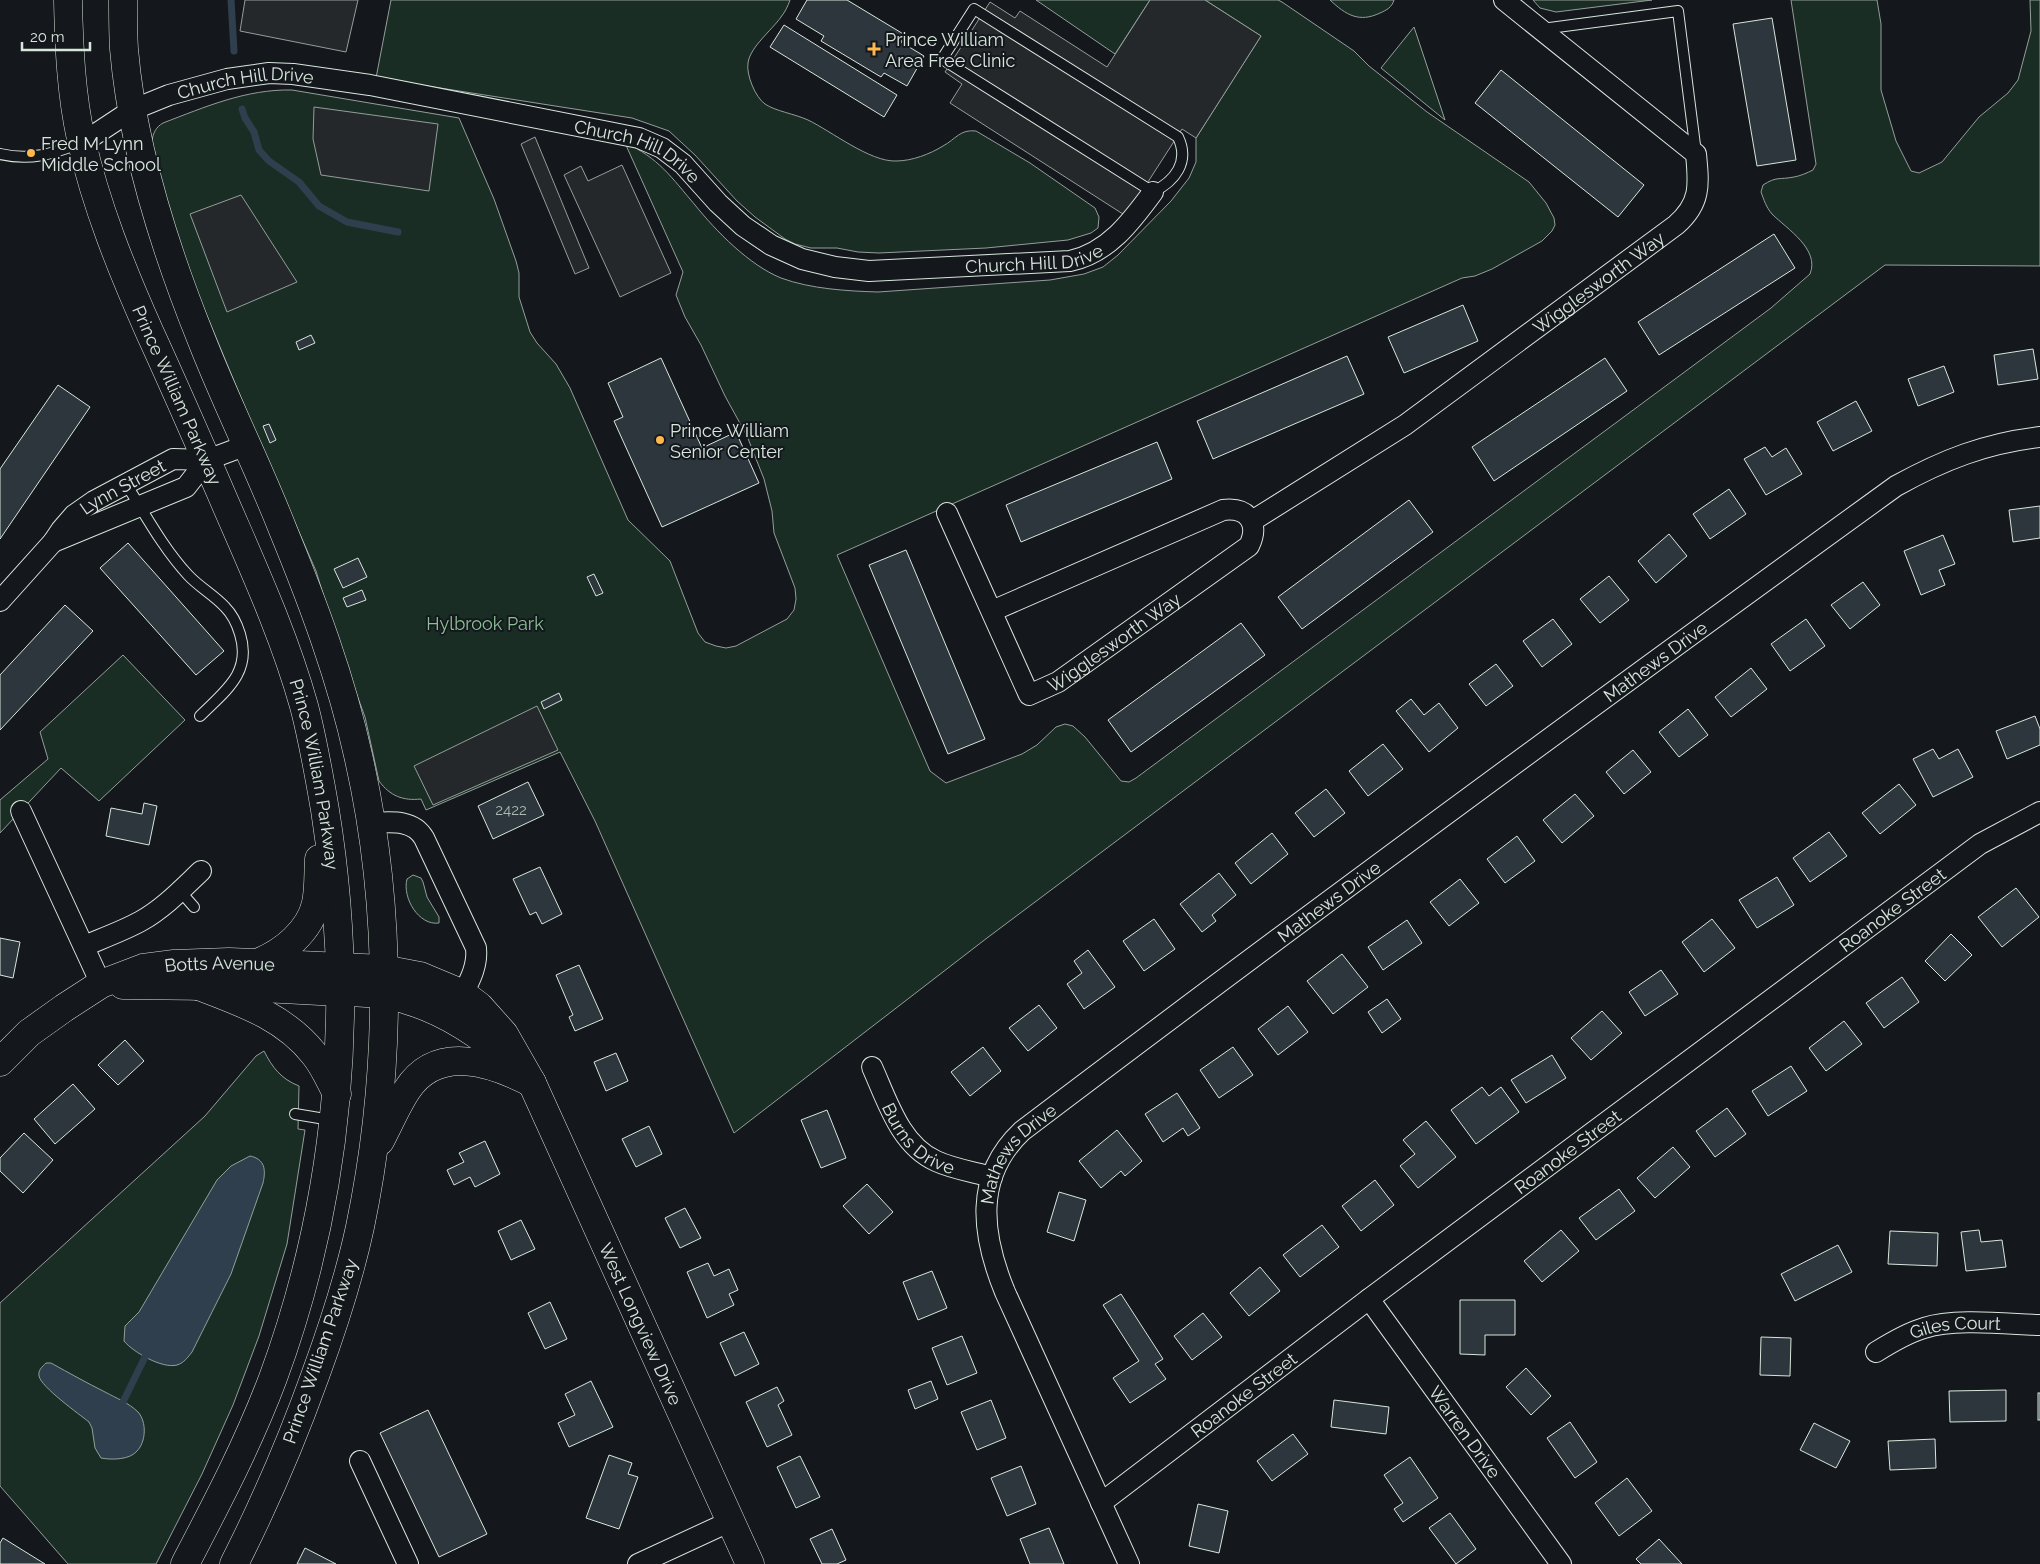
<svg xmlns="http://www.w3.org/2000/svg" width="2040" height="1564" font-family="Raleway,sans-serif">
<rect width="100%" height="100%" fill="#14181c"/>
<g fill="#1a2d24" stroke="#939e99">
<path d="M391 0H790C788 6 785 12 781 17 772 30 750 47 748 63 746 74 755 97 765 104 775 111 795 114 808 120 831 131 870 162 896 161 912 161 930 154 943 146 956 139 960 129 976 131L1030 163 1095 208 1099 217 1098 228 1091 233 1068 240 986 248 879 253 858 252 837 248H811L795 244 785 239 755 217 737 201 695 155 669 131 632 118 376 78Z"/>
<polygon points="1036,0 1150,0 1115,54"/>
<path d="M1205 0H1278L1282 2 1354 51 1369 66 1427 112 1529 182 1546 203 1554 218 1555 225 1552 231 1542 241 1492 269 1475 276 1462 278 837 555 930 771 946 783 1022 754 1037 745 1056 727 1065 724 1073 726 1085 737 1121 781 1129 782 1136 778 1771 308 1810 274C1820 249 1787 229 1772 214 1766 207 1764 200 1761 192L1763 185C1777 176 1779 180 1794 177 1800 176 1807 173 1813 170L1816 164 1791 0H1877L1881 24V90L1896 141 1911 171 1919 173 1942 162 1979 117 2008 93 2018 80 2031 31 2030 0H2040V266L1885 265 987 938 734 1133 595 821 560 752 426 810 421 799C403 801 390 796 379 781L365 717 339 646 316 571 252 424 185 263 162 183 152 141C153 133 156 127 163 123 205 107 246 89 292 90L459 118 494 199 516 261 519 273V297L530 332 537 343 556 364 570 388 628 520 670 561 698 633 705 642 716 646 726 648 736 646 787 619 794 610 796 599 795 588 774 533 772 511 764 479 747 436 725 396 701 345 685 317 676 295 683 272 625 143C658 157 672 178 695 205 716 231 749 265 781 278 811 289 847 291 878 292L1050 280 1084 274 1103 267 1118 255 1171 201 1189 178 1196 162V138L1261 36Z"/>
<path d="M1330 0H1394C1392 7 1387 10 1380 13 1359 23 1346 15 1330 0Z"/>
<polygon points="1533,0 1652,0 1556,12 1540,8"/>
<polygon points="1414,27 1445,120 1381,68"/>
<polygon points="123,655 185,720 99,801 61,768 0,833 0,800 48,759 40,732"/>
<path d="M413 875 421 878 423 882 427 897 439 917V923C419 926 402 898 407 879Z"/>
<path d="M264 1051C272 1067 281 1079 299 1086L298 1129 305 1130 287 1244 259 1336 233 1405 202 1474 156 1564H68L0 1486V1303L205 1116 256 1056Z"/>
</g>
<g fill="#24282b" stroke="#939e99">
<polygon points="245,0 358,0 346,52 240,31"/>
<polygon points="1150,0 1205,0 1261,36 1196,138 1182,129 1126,216 950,103 962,84 945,72 990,2 1015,18 1020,11 1107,67"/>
<polygon points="314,107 438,124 429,191 321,175 313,139"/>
<polygon points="535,137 589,268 575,274 521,144"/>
<polygon points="622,165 671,273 620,297 564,175 581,166 588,181"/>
<polygon points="241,195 297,282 227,312 190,214"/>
<polygon points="537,706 558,750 433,805 414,766"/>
</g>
<g fill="#2f3f4d" stroke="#939e99">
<path d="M250 1156C265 1159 266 1170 263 1183L231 1274 192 1352C188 1357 184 1363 177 1365 162 1369 133 1352 124 1341L125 1326 139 1312 217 1180 231 1166Z"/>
<path d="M46 1363H51C69 1373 87 1383 105 1392 116 1398 129 1403 138 1412 147 1422 146 1442 137 1451 130 1460 111 1460 101 1458L95 1448 92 1428 89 1422C79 1414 41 1387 39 1376 38 1370 42 1367 46 1363Z"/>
</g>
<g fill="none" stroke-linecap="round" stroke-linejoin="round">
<g stroke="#2f3f4d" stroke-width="7">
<polyline points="231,0 234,51"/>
<polyline points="242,109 245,118 254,132 259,150 269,161 299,182 319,206 347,222 398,232"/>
<polyline points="123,1402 145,1357"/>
</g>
</g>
<g fill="#2c363c" stroke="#d8e6dc">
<polygon points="807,0 847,0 905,35 901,42 924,56 907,86 884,73 881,77 821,41 824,36 796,19"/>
<polygon points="1772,18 1796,160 1757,166 1733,24"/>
<polygon points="784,25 897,95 884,117 770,47"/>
<polygon points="1501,70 1644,185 1618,217 1475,103"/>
<polygon points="1774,234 1795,268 1659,355 1638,322"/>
<polygon points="1463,305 1478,341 1404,373 1388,337"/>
<polygon points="311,335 315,343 299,350 296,342"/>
<polygon points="2033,349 2038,379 1998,385 1994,355"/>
<polygon points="1347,356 1364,394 1213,459 1197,421"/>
<polygon points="661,358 702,448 736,432 759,483 662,527 614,421 623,417 608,383"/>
<polygon points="1605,358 1627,391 1494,481 1472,447"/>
<polygon points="1944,366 1954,392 1918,406 1908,379"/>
<polygon points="58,385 90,407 0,539 0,469"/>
<polygon points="1856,401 1872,431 1833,451 1817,422"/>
<polygon points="269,424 276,440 270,443 263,426"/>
<polygon points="1157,442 1172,479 1021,542 1006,505"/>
<polygon points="1765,447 1772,457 1786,448 1802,474 1766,495 1744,459"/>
<polygon points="1729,489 1746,514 1710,539 1693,514"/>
<polygon points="1409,500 1433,532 1302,629 1278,597"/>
<polygon points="2040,506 2040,538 2013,542 2009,510"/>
<polygon points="1669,534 1687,556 1656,583 1638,561"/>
<polygon points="1943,535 1955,564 1939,570 1945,585 1921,595 1904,551"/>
<polygon points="128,543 224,651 196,675 100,568"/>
<polygon points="906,550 985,739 948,754 869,565"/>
<polygon points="358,558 367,577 343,588 334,569"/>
<polygon points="594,574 603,593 596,596 587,577"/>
<polygon points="1609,576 1629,600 1600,623 1580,599"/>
<polygon points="1863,582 1880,605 1850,629 1831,605"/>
<polygon points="362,590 366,600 347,607 343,598"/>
<polygon points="65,605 93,631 0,730 0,675"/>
<polygon points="1553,619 1572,644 1542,667 1523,641"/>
<polygon points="1806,619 1825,646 1790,671 1771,644"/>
<polygon points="1241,623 1265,655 1131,752 1108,720"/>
<polygon points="1496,664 1513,686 1486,706 1469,684"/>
<polygon points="1751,668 1767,689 1731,717 1715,697"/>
<polygon points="559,693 562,700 544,709 541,702"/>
<polygon points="1411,699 1424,715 1439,703 1458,728 1429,752 1396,711"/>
<polygon points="1688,709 1708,735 1679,757 1659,732"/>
<polygon points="2035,716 2040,729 2040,745 2007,759 1996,731"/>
<polygon points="1383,744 1403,769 1368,796 1349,771"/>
<polygon points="1933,749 1939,759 1958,749 1973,777 1933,797 1913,759"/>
<polygon points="1633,750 1651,772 1624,794 1606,772"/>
<polygon points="528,782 544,815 493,839 478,806"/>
<polygon points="1899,784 1916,805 1880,834 1862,813"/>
<polygon points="1326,789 1345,813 1314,837 1295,813"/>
<polygon points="1575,794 1594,816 1562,843 1543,820"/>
<polygon points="144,803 157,806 149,845 106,836 111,808 142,814"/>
<polygon points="1829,832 1847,856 1810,882 1793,858"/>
<polygon points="1272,833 1288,854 1251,884 1235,863"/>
<polygon points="1517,836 1535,861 1505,883 1487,859"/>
<polygon points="540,867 562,914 542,924 536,912 530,915 513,879"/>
<polygon points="1219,873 1236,895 1212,915 1216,921 1202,932 1180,904"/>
<polygon points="1777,877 1794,905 1757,928 1739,900"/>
<polygon points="1460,879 1479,903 1449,926 1430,902"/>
<polygon points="2016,888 2039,917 2002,947 1978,917"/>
<polygon points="1154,919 1175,949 1144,971 1123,941"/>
<polygon points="1712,919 1735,948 1704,972 1682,942"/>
<polygon points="1407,920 1422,943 1383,970 1368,947"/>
<polygon points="1951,934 1972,955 1945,981 1925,961"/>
<polygon points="0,938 20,942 13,978 0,975"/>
<polygon points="1088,950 1115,987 1084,1009 1067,984 1082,973 1074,961"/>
<polygon points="1342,954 1368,987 1333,1014 1307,981"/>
<polygon points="579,965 603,1019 575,1031 569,1017 573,1015 556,975"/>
<polygon points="1661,970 1678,994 1645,1016 1629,992"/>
<polygon points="1902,977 1919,1002 1884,1028 1866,1003"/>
<polygon points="1387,999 1401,1019 1382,1033 1368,1012"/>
<polygon points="1039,1005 1057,1028 1028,1051 1009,1028"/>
<polygon points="1288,1006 1308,1032 1278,1055 1258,1029"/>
<polygon points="1602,1011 1622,1033 1591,1060 1571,1038"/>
<polygon points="1844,1021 1862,1044 1826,1071 1809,1048"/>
<polygon points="125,1040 144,1061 118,1085 98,1065"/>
<polygon points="983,1047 1001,1071 970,1096 951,1072"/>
<polygon points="1233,1047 1253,1075 1219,1098 1200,1070"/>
<polygon points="616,1053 628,1081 606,1091 594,1062"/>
<polygon points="1552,1055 1566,1078 1526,1103 1511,1080"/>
<polygon points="1791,1066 1807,1091 1768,1116 1752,1091"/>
<polygon points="73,1084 95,1109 55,1144 34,1119"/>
<polygon points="1482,1087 1489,1096 1501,1087 1519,1112 1476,1144 1451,1110"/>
<polygon points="1177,1093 1200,1128 1188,1136 1183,1128 1163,1142 1145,1114"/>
<polygon points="1727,1108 1746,1134 1715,1157 1696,1131"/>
<polygon points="827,1110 846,1158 821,1168 801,1120"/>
<polygon points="1426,1121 1456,1157 1418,1188 1400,1166 1415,1154 1403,1140"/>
<polygon points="649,1126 662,1154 636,1167 622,1139"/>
<polygon points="1117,1130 1142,1161 1125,1176 1121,1171 1101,1188 1079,1161"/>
<polygon points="24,1133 53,1160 23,1193 0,1171 0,1158"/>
<polygon points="485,1141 500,1174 475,1187 470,1177 454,1185 447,1170 464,1162 459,1153"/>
<polygon points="1673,1147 1690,1167 1655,1198 1637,1178"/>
<polygon points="1375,1180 1394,1205 1361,1231 1342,1206"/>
<polygon points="867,1184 893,1212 869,1234 843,1206"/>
<polygon points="1619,1189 1635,1211 1596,1240 1579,1218"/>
<polygon points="1059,1192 1086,1200 1074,1241 1047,1232"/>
<polygon points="685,1208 701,1238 680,1248 665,1218"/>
<polygon points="521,1220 535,1249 511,1260 498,1231"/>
<polygon points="1322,1225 1339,1247 1300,1277 1283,1255"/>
<polygon points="1561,1230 1579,1251 1542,1282 1524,1261"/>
<polygon points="1979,1230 1981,1242 2002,1240 2006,1267 1966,1271 1961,1232"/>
<polygon points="1890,1231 1938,1233 1937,1266 1888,1264"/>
<polygon points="1838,1245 1852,1272 1795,1301 1781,1274"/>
<polygon points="708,1263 714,1276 729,1269 738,1290 729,1294 734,1305 707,1318 687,1272"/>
<polygon points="1260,1267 1280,1291 1249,1316 1230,1293"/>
<polygon points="932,1271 947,1308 918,1320 903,1282"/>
<polygon points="1121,1294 1163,1359 1155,1364 1166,1379 1130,1403 1113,1378 1139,1361 1103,1305"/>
<polygon points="1460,1300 1515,1300 1515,1335 1485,1335 1485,1355 1460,1354"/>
<polygon points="550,1302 567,1339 545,1349 528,1313"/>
<polygon points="1203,1313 1222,1337 1192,1360 1174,1336"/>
<polygon points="744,1332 759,1364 735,1376 720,1343"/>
<polygon points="962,1336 977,1373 947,1385 932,1348"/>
<polygon points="1761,1337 1791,1338 1790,1376 1760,1375"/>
<polygon points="1526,1368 1551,1396 1531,1415 1506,1387"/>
<polygon points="591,1381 613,1427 569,1447 558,1423 575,1415 565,1394"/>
<polygon points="931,1381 938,1399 915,1409 908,1390"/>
<polygon points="777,1387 784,1401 778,1405 792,1435 767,1447 746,1402"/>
<polygon points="2006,1390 2006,1421 1950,1422 1949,1391"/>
<rect x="2038" y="1393" width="2" height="27"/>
<polygon points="991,1400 1006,1438 977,1450 961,1412"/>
<polygon points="1334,1400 1389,1407 1386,1434 1331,1427"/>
<polygon points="428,1410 487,1534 439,1557 380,1433"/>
<polygon points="1570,1422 1597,1462 1575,1478 1547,1438"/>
<polygon points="1814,1423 1850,1441 1836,1468 1800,1450"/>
<polygon points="1293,1434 1308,1454 1272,1481 1257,1461"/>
<polygon points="1935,1439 1936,1468 1890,1470 1888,1441"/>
<polygon points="609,1455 632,1463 628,1474 638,1477 619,1529 586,1518"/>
<polygon points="800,1456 820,1497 796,1508 777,1467"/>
<polygon points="1410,1457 1438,1498 1403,1522 1394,1509 1403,1503 1384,1475"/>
<polygon points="1021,1466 1036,1504 1007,1516 991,1478"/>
<polygon points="1627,1478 1652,1511 1619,1536 1595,1503"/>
<polygon points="1198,1504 1228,1511 1219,1553 1189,1546"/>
<polygon points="1450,1513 1476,1549 1456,1564 1429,1528"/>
<polygon points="1049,1528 1064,1564 1030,1564 1020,1539"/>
<polygon points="832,1529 846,1560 837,1564 822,1564 810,1539"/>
<polygon points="3,1538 45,1564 0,1564 0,1543"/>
<polygon points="1659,1539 1682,1564 1641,1564 1636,1559"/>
<polygon points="305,1548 336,1564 297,1564"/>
</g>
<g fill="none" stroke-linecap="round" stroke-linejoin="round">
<defs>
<g id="lane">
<path d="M974 9 1178 137C1190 162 1175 181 1153 192L942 59Z"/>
<polyline points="1542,29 1678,11 1696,153"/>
<path d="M0 154C31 161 52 154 81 143"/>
<path d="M126 484C145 514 163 548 188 575 199 587 214 595 225 607 233 615 237 624 240 634 252 673 225 691 200 716"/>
<polyline points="180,891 194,907"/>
<polyline points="295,1114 331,1120"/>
</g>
<g id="street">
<path id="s1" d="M82 143 132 110 169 95 227 79 269 73 293 74 370 85 639 138 662 148 683 164 718 203 743 226 771 245 802 259 835 267 869 271 1070 261C1108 253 1131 222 1153 192"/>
<path id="s2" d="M947 513 1029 695 1058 682 1249 546C1260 523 1248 507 1223 510L992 611"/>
<path id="s3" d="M1252 521 1405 425 1676 225C1701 203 1699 185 1696 154L1504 0"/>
<polyline points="53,542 186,487 207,460"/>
<path id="s4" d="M0 601 53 542 61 530 74 515 94 501 173 459 207 460 247 445"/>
<polyline points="21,811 101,984"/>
<path d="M371 823C391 822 413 819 424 838L476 948C478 965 470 980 463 994"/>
<path d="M84 946C103 938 123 931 141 921 164 908 182 889 201 871"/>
<path id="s5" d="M872 1067C887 1100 900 1145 936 1161 953 1169 974 1172 992 1177"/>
<path id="s6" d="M1369 1299 1561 1564"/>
<path id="s7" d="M1876 1352C1892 1342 1907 1333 1924 1328 1955 1318 2007 1324 2040 1325"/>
<polyline points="360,1461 408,1564"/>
<path id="s8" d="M1101 1503 1369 1299 1980 844 2040 812"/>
<polyline points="638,1564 731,1521"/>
<path id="s9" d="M1129 1564 1005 1292C982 1236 973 1177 1022 1131 1311 912 1603 698 1896 486 1943 460 1986 443 2040 437"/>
</g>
<g id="secondary">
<path d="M123 985C189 985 254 987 320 991 348 993 380 991 407 1000 447 1012 480 1034 511 1062"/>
<path id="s10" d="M0 1062 29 1033 64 1008 101 984 143 968 174 964 229 962 279 964 383 969 420 976 463 994 479 1006 504 1034 532 1083 750 1564"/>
</g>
<g id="primary">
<path id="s11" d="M68 0C69 47 71 93 81 139 96 206 122 270 150 333 174 385 197 438 220 491 250 561 283 631 304 706 313 740 319 775 325 810 356 1001 340 1196 273 1378 249 1442 217 1503 185 1564"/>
<path d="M123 0C123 16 123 33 124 49 132 145 166 252 202 341 227 405 258 466 283 530 313 603 341 678 358 755 393 908 392 1073 360 1227 349 1278 333 1327 315 1376 292 1440 265 1503 234 1564"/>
<path d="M257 963C283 953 310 931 316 903 319 889 318 873 319 859"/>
<path d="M196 985C240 1002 284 1016 314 1054 324 1066 330 1081 337 1094"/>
<path d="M380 1141C389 1124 397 1105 407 1090 437 1043 493 1063 532 1083"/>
</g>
</defs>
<use href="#lane" stroke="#d8e6dc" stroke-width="12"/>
<use href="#street" stroke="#d8e6dc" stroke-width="22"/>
<use href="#secondary" stroke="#d8e6dc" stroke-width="29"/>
<use href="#primary" stroke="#d8e6dc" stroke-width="29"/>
<use href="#lane" stroke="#14181c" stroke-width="10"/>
<use href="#street" stroke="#14181c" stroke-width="20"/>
<use href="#secondary" stroke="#14181c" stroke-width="28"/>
<use href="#primary" stroke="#14181c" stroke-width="28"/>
</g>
<g fill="#ffb74d" stroke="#14181c" stroke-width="2">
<path d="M871.5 41.5h5v5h5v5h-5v5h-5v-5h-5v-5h5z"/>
<circle cx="31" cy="153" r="5"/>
<circle cx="660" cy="440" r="5"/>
</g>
<g text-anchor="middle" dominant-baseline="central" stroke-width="4" stroke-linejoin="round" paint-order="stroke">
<g font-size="15" fill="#adbab4">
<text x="511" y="810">2422</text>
</g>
<g font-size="18" fill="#d8e6dc" stroke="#14181c" text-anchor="start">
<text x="885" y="39">Prince William<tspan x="885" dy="21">Area Free Clinic</tspan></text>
<text x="41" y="143">Fred M Lynn<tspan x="41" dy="21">Middle School</tspan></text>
<text x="670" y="430">Prince William<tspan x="670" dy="21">Senior Center</tspan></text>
</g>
<g font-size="18" fill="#d8e6dc" stroke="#14181c">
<text stroke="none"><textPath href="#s1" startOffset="178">Church Hill Drive</textPath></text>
<text stroke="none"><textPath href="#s1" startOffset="582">Church Hill Drive</textPath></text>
<text stroke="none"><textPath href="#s1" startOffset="1018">Church Hill Drive</textPath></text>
<text stroke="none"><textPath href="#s3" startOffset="421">Wigglesworth Way</textPath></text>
<text stroke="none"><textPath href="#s11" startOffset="414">Prince William Parkway</textPath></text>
<text stroke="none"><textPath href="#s4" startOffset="170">Lynn Street</textPath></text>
<text stroke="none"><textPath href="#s2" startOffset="300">Wigglesworth Way</textPath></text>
<text stroke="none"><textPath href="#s9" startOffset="1261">Mathews Drive</textPath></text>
<text stroke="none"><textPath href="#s11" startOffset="819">Prince William Parkway</textPath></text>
<text stroke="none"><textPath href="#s9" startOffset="856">Mathews Drive</textPath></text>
<text stroke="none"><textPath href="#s8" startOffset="989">Roanoke Street</textPath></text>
<text stroke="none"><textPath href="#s10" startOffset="250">Botts Avenue</textPath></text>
<text stroke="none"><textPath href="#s5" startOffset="88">Burns Drive</textPath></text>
<text stroke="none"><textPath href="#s8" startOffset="584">Roanoke Street</textPath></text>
<text stroke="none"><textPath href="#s9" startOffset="451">Mathews Drive</textPath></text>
<text stroke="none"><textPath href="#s10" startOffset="876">West Longview Drive</textPath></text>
<text stroke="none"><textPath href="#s7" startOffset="85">Giles Court</textPath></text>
<text transform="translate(320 1351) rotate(-71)">Prince William Parkway</text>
<text stroke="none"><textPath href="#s8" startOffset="179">Roanoke Street</textPath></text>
<text stroke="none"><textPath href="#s6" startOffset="164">Warren Drive</textPath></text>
</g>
<g font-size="18" fill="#8ac095" stroke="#14181c">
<text x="485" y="623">Hylbrook Park</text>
</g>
</g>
<path d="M22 42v8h68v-8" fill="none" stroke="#d8e6dc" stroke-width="2.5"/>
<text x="30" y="42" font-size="15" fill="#d8e6dc" stroke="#14181c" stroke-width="4" paint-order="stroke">20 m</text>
</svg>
